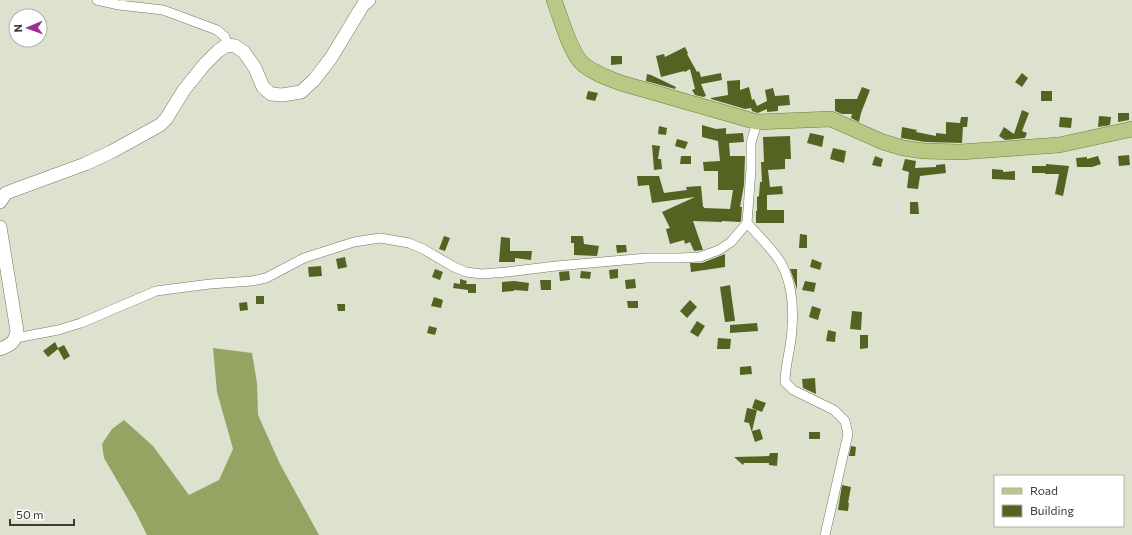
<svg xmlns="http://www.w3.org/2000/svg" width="1132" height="535" font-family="Commissioner,sans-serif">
<rect width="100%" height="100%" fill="#dce2ce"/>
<polygon fill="#93a463" points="213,348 252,353 257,383 258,415 280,464 319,535 147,535 136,513 104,458 102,444 112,429 124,420 153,446 189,495 219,480 233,449 217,392"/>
<g fill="#546222">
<polygon points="685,47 688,53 687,54 697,72 699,71 701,77 721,73 722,80 701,84 706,96 703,97 695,95 692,90 695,89 690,69 685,72 684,71 661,77 656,56 664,54 665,57"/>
<polygon points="611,56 622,56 622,64 611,65"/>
<polygon points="1022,73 1028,78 1022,87 1015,82"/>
<polygon points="647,74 651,75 676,87 675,89 646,81"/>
<polygon points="740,80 740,90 749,87 752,100 754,99 757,106 767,101 765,90 773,88 775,96 789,95 790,105 778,106 778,111 767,112 767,109 758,113 752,111 751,108 745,109 711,99 711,98 728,95 727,81"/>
<polygon points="862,87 870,90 861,113 859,122 851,118 852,114 842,114 835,111 835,99 857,99"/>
<polygon points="588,91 598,93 595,101 586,99"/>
<rect x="1041" y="91" width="11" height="10"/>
<polygon points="1022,110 1029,113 1022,131 1027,133 1025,138 1005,140 999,136 1004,127 1014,134"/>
<polygon points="1118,113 1129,113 1129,120 1118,122"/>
<polygon points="1099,116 1111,117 1110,125 1098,127"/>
<polygon points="961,117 968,117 967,127 963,127 962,143 925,142 901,138 902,127 917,130 916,132 936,136 936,133 946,134 946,122 960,123"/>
<polygon points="1060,117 1072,118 1071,128 1059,127"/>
<polygon points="702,125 716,129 726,128 726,134 743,133 744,142 729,143 730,156 745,156 744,185 740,207 742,207 741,221 740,222 722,221 722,222 693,221 703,250 694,251 690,242 685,244 684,240 670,244 666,229 670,228 662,212 695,197 652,203 649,185 638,186 637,176 659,176 664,193 687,190 686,187 701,186 703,207 704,207 704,208 730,209 733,190 718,190 718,171 704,171 703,162 720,161 718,141 702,137"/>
<polygon points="659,126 667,128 666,135 658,134"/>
<polygon points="810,133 824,136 822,147 807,143"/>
<polygon points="790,136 791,159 785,159 785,169 768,170 770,187 782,186 783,194 767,195 767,210 784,210 784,223 756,223 756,211 757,211 757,197 759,196 760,182 762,182 761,162 764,162 763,137"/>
<polygon points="677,139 688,142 685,149 675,146"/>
<polygon points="652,145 660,146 658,159 661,159 662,169 654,170"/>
<polygon points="833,148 846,151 844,163 830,159"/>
<polygon points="1129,155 1130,165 1119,166 1118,156"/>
<polygon points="681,156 691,156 691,164 680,164"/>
<polygon points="875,156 883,159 881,167 872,165"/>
<polygon points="1098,156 1101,164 1092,167 1077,167 1076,158 1087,157 1087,159"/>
<polygon points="905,159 916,161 915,168 936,167 936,165 945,164 946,173 920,176 918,189 907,188 909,172 902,170"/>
<polygon points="1046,164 1069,166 1063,196 1055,194 1059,174 1045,174 1045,173 1032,173 1032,166 1046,166"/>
<polygon points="992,169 1003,170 1003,172 1015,171 1015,180 992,179"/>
<polygon points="910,202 918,202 919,214 910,214"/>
<polygon points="800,234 807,235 807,248 799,248"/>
<polygon points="444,236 450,238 445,251 439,249"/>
<polygon points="571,236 583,236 584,244 599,246 597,256 574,255 574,243 571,243"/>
<polygon points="501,237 510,238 510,251 532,251 531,260 515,258 515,262 499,262"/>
<polygon points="616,245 626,245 627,252 617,253"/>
<polygon points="725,254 725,267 691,272 690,263 702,263"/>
<polygon points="345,257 347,267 338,269 336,259"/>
<polygon points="812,259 822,263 820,270 810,267"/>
<polygon points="321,266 322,276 309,277 308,267"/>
<polygon points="435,269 443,272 440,280 432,277"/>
<polygon points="618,269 618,278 610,279 609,270"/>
<polygon points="790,269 797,269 797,290 794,280"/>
<polygon points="569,271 570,280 560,281 559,272"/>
<polygon points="581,271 591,272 590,279 580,278"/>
<polygon points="460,279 467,281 466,284 476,284 476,293 468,293 468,290 453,288 454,283 460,284"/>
<polygon points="635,279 636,288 626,289 625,280"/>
<polygon points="540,280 551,280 551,290 541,290"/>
<polygon points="805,281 816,283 814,292 802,290"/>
<polygon points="502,282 514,281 529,283 528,291 514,290 514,291 502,292"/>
<polygon points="730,285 735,321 725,322 720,287"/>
<rect x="256" y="296" width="8" height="8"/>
<polygon points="434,297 443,300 441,308 431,306"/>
<polygon points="690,300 697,307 687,318 680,311"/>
<polygon points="627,301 638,301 638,308 628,308"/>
<polygon points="247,302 248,310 240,311 239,303"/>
<polygon points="337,304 345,304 345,311 338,311"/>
<polygon points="812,306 821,309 818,320 809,317"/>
<polygon points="852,311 862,312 861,330 850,329"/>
<polygon points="697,321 705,326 698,337 690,332"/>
<polygon points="757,323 758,331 730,333 730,325"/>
<polygon points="429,326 437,328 435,335 427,333"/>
<polygon points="828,330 836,332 835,342 826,341"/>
<polygon points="860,335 868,335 868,348 860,349"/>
<polygon points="718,338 731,339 730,349 717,349"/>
<polygon points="55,342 58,348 64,345 70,356 64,360 58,349 48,357 43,351"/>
<polygon points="751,366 752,374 740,375 740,367"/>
<polygon points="815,378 816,394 803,388 802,379"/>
<polygon points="755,399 766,403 762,412 752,408"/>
<polygon points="747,408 757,410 752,431 760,429 763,439 755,442 749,423 744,422"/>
<rect x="809" y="432" width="11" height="7"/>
<polygon points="851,446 856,447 855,456 849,456"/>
<polygon points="770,453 778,453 777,466 769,465 769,463 744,463 743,465 734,457 769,456"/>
<polygon points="842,485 851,487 848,503 849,503 848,511 838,510"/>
</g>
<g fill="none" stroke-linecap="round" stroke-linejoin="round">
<defs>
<g id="minor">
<polyline points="97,0 119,5 163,10 217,30 225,37 227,45"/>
<path d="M747 223C757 234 768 245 777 257 791 276 794 304 792 327 792 346 785 363 785 382L793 390 834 410 845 421 848 434 825 535"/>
<polyline points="16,338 58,330 81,323 156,291 210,284 252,281 266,278 304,258 354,242 380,238 409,243 423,249 454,267 466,272 482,274 507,272 556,266 647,258 679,258 700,257 719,250 731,242 747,223 751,169 751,143 757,122"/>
</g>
<g id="secondary">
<polyline points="0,202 6,193 85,164 111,152 160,125 166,119 184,90 204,65 218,51 227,45 235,46 244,52 255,68 263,87 271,94 282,95 301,92 314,80 331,58 363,5 369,0"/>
<path d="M0 227 17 331C15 343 10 345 0 349"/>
</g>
<path id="primary" d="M554 0C560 16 569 48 580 61 588 71 608 78 621 83L757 122 831 119 883 142 903 148 924 151 960 152 1059 145 1132 129"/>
</defs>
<use href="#minor" stroke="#727866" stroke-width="10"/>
<use href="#secondary" stroke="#727866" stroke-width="14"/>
<use href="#primary" stroke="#6e7f34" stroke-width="16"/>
<use href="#minor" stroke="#fff" stroke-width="9"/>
<use href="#secondary" stroke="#fff" stroke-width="13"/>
<use href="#primary" stroke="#b9c885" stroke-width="15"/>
</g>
<rect x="994" y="475" width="130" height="52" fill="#ffffff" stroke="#b0b1ae"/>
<rect x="1002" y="488" width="20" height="6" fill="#b9c885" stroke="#b0b1ae"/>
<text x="1030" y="495" font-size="12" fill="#393c34">Road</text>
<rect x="1002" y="505" width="20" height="12" fill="#546222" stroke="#b0b1ae"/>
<text x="1030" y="515" font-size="12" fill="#393c34">Building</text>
<g transform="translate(28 28) rotate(268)"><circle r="19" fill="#ffffff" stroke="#b0b1ae"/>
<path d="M0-3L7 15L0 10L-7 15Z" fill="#993092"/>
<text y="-6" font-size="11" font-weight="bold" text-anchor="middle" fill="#393c34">N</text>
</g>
<path d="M10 519v6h64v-6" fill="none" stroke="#393c34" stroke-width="2"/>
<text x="16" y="519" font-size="12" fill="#393c34" stroke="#ffffff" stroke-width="3" paint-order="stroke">50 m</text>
</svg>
